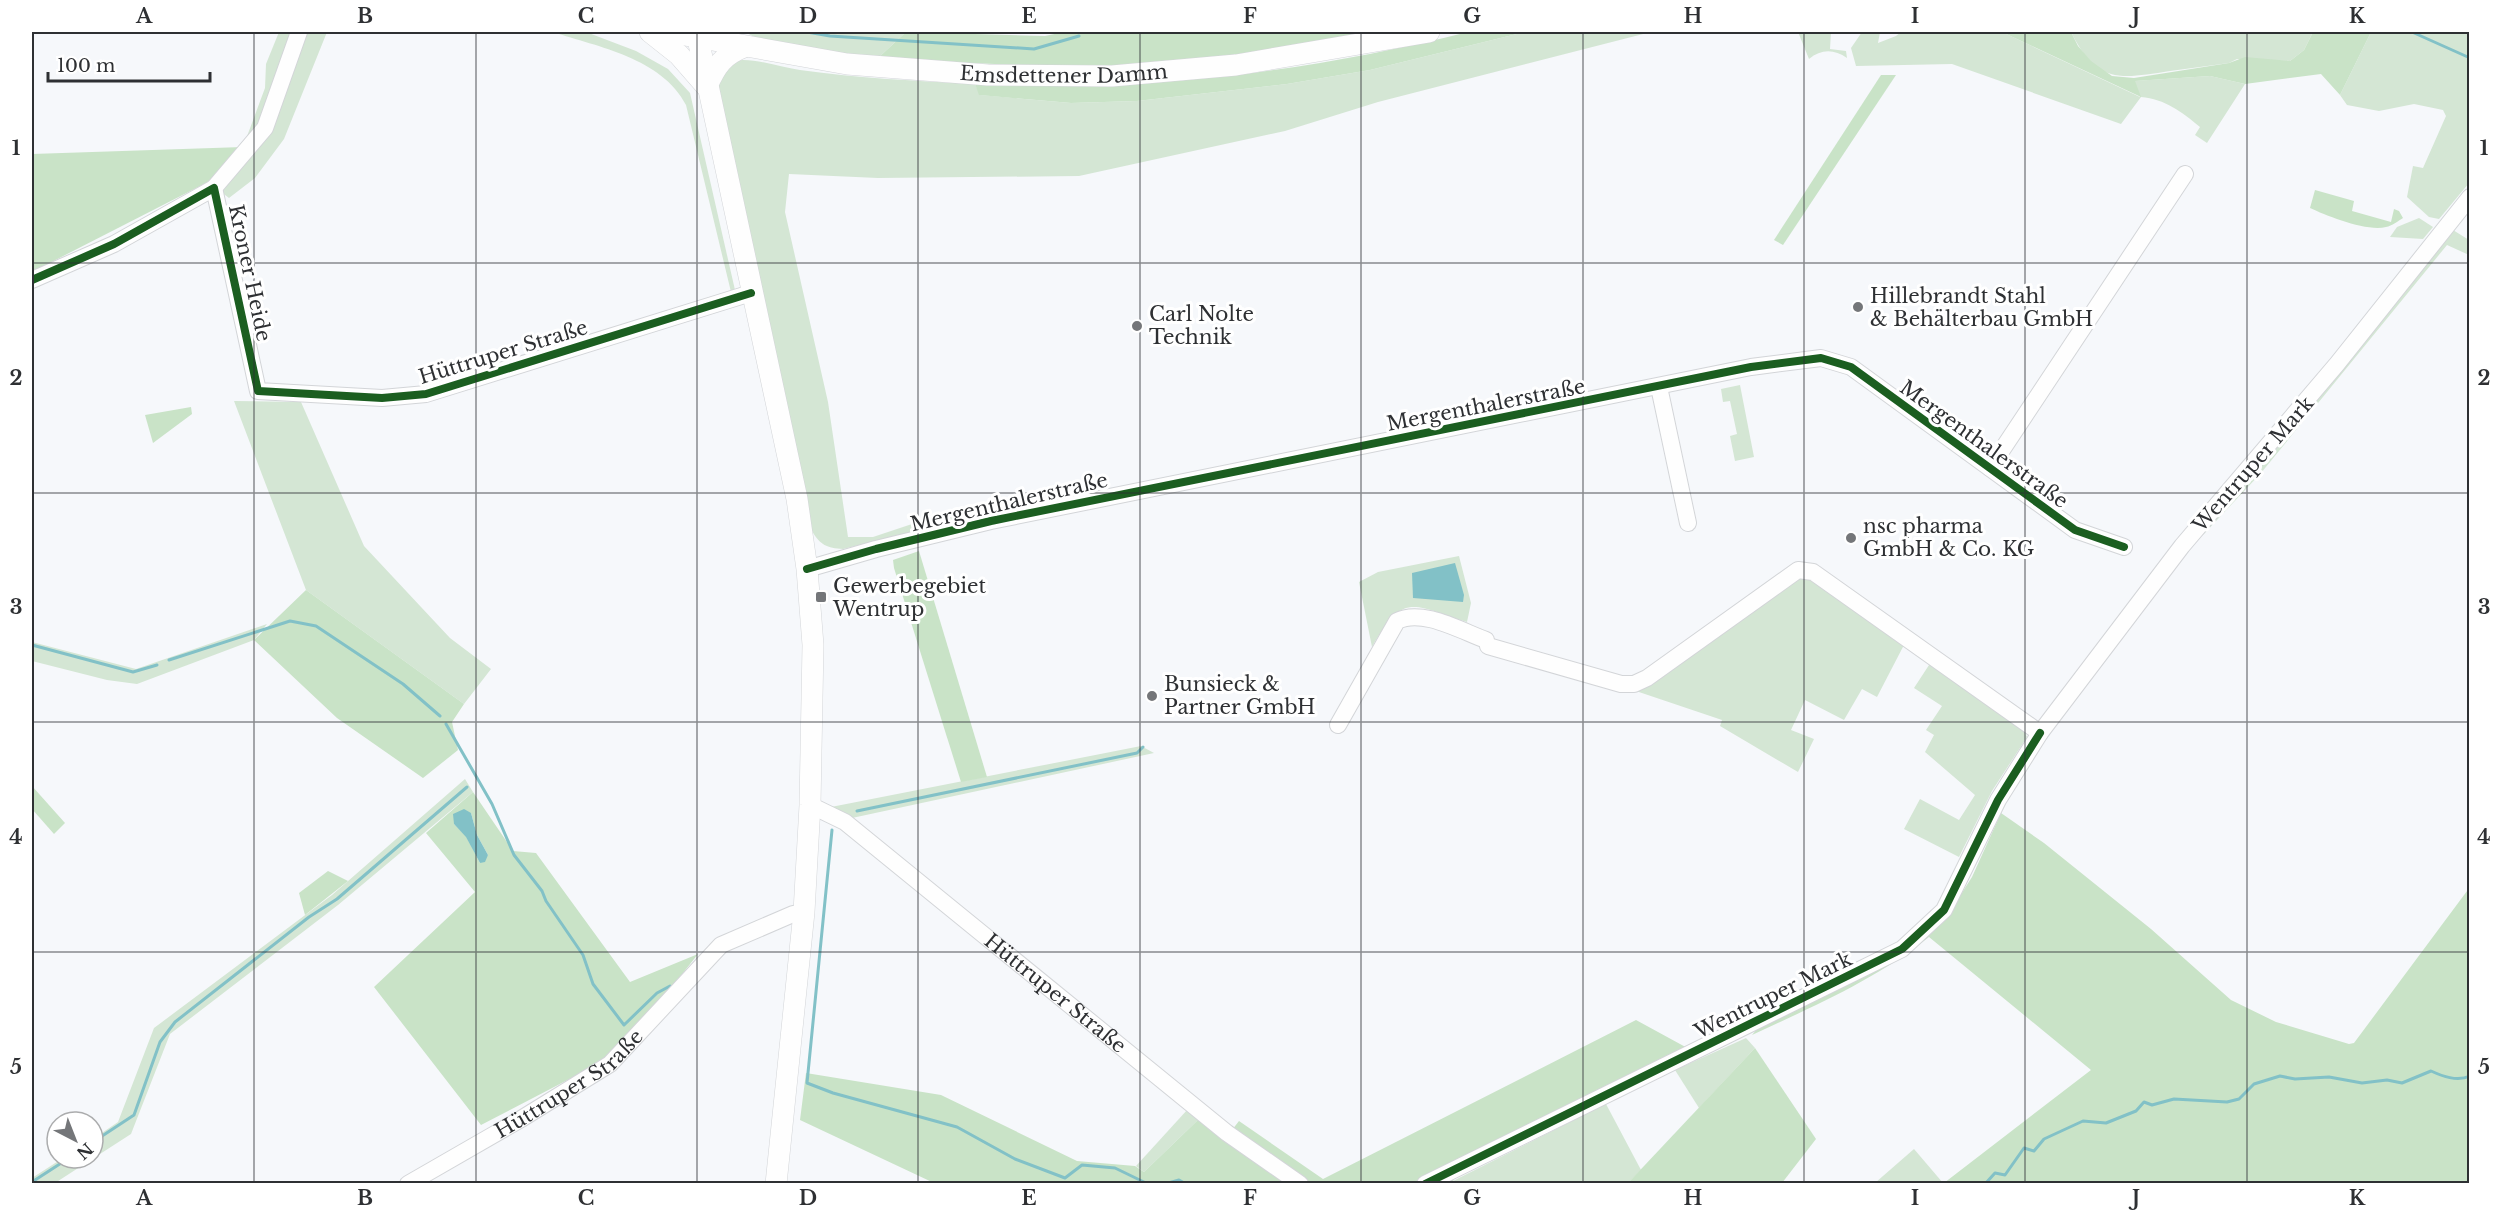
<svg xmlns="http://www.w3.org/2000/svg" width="2501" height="1215" font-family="'Libre Baskerville',serif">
<rect width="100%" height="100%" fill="#f6f8fb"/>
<g fill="#d4e6d4">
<polygon points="279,32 327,32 284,139 255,178 229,198 208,182 243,147 265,88 266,64"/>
<path d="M553 32H586L636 51 668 69 690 93 735 290 731 292 686 105C662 58 598 47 553 32Z"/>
<polygon points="745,32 906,32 877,59 758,39"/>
<path d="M1525 32H1651L1378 102 1285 131 1079 176 878 178 789 174 785 212 828 402 848 537H873L927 519 974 510 967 518 843 549C827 548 820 545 812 531L718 92V81L732 61C755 57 778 67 800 70 858 78 917 81 975 84L980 95 1071 103 1137 101 1287 84 1370 70Z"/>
<path d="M1798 32H1831L1830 49 1846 51 1847 58C1834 49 1821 49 1809 59Z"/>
<path d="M1862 32H1880L1878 43 1896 36 1901 32H2002L2140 97 2134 81 2210 76 2245 84 2207 143 2195 135 2200 127C2182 112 2165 99 2141 97L2121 124 1952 64 1856 66 1851 48Z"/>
<path d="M2071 32H2313L2304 50 2290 61 2237 59 2229 63C2210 66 2190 68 2170 71 2119 79 2097 84 2071 32Z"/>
<polygon points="2371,32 2469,32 2469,183 2439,219 2429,217 2407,197 2413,166 2423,168 2446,116 2443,110 2414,104 2379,111 2347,105 2340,95"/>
<polygon points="2419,218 2433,227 2423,239 2390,237 2397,227"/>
<polygon points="2453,230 2469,240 2469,255 2447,245 2261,473 2203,535 2207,524"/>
<polygon points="1740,385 1754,457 1735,461 1730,436 1737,434 1730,401 1723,402 1721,389"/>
<polygon points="234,401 301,402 364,546 450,638 491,669 464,704 306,590"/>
<path d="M1459 556 1471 603 1467 622C1413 605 1403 591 1372 647L1359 582 1378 572Z"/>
<polygon points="1814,578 1905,643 1877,697 1862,689 1844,720 1805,700 1791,730 1814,739 1798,772 1720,726 1722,720 1633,690 1795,579"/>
<polygon points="267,624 254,640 137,684 107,680 32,661 32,642 136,669"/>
<polygon points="1931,662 2022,727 2027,737 1992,791 1959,857 1904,829 1920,799 1959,820 1975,795 1925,752 1934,735 1926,730 1942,706 1914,688"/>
<polygon points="1141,746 1154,753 852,818 831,807"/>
<polygon points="465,779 473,792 338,905 170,1034 131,1134 55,1183 32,1184 32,1178 63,1158 93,1158 93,1139 118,1122 154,1028 332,895"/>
<polygon points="1746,1038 1755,1048 1699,1108 1675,1070"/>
<polygon points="1606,1104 1641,1170 1628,1183 1455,1184 1453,1181"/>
<polygon points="1188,1109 1200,1118 1144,1172 1136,1166"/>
<polygon points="1914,1149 1943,1183 1875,1183"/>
</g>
<g fill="#c9e3c7" fill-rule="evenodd">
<polygon points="906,32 1045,36 1064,32 1376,32 1242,54 1116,69 877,59"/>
<path d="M1468 32H1525L1370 70 1287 84 1137 101 1071 103 979 95 975 84C1045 84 1115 87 1185 80 1280 72 1376 55 1468 32Z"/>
<polygon points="2002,32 2071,32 2078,46 2091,61 2112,76 2134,78 2229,63 2245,57 2290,61 2304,50 2313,32 2371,32 2340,95 2321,74 2245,84 2210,76 2135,81 2141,97"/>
<polygon points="1881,75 1896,75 1783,245 1774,240"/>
<polygon points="243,147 208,182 32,272 32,154"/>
<path d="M2315 190 2354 201 2352 211 2391 222 2394 209 2399 211 2403 218C2398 221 2392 226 2386 227 2367 232 2327 216 2310 208Z"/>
<polygon points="191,407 192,414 153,443 145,415"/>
<polygon points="919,551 987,777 961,782 894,568 893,560"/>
<polygon points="306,590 464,704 452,722 458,750 423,778 337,718 254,640"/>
<polygon points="32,786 65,823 54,834 32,809"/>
<path d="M473 792 513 851 536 853 630 982 698 954 653 1011 606 1060 481 1125 374 987 475 892 426 833ZM471 813 477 835 488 855 480 863 466 836 454 824V814Z"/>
<path d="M2001 813 2044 843 2151 929 2231 1000 2276 1022 2349 1044 2354 1043 2470 887 2469 1183H1944L2091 1070 1929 937C1875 980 1814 1006 1752 1035L1757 1029 1947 916 1972 877Z"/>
<polygon points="328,871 348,881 305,915 299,893"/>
<polygon points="1636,1020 1691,1050 1447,1171 1455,1183 934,1183 800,1120 806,1073 941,1095 1077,1161 1135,1166 1144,1172 1200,1118 1232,1130 1239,1121 1323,1179"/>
<polygon points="1755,1048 1816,1139 1782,1183 1628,1183"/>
</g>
<g fill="#82c1c7">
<polygon points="1455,563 1464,595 1463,602 1413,598 1412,573"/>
<polygon points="464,809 471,813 477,835 488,855 485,862 480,863 466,837 454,824 453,814"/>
</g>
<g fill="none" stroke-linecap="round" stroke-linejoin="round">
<g stroke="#82c1c7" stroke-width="3">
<polyline points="807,32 830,36 1034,49 1079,36"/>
<polyline points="1092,32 1094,32"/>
<polyline points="2412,32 2470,58"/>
<polyline points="32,645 133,672 157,665"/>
<polyline points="169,660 290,621 316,626 403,684 440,716"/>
<polyline points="446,724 492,804 514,855 542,891 546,901 583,955 593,984 624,1025 657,993 670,986"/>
<polyline points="857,811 1137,753 1143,747"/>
<polyline points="832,830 807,1083 833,1093 957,1127 1015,1159 1065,1178 1082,1165 1115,1168 1148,1184"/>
<polyline points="93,1142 134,1115 160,1042 175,1022 309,917 337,899 467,787"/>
<polyline points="32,1182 69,1158"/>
<polyline points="1165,1184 1179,1180 1186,1184"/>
<path d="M1985 1184 1995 1173 2005 1175 2024 1148 2034 1151 2044 1139 2083 1121 2106 1123 2136 1111 2144 1102 2152 1105 2174 1099 2227 1102 2239 1099 2254 1084 2280 1076 2295 1079 2329 1077 2362 1083 2387 1080 2402 1083 2431 1071C2442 1076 2457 1082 2470 1076"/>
</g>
<defs>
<g id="minor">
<polyline points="214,188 265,128 299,32"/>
<polyline points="32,280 114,244 214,188 258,391 382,398 426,394 751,293"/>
<polyline points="1659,387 1688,523"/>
<polyline points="1990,468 2185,174"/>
<polyline points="807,569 876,549 991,521 1751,367 1821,358 1851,367 2075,530 2124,547"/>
<polyline points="1488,646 1621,684 1634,684 1647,678 1798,570 1813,572 2040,733 2182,546 2337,364 2470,197"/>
<path d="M1338 725 1397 621C1422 608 1461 631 1486 640"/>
<path id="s1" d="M810 805 845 822 1227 1133 1300 1184"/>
<path id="s2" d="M408 1184 521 1119 610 1064 721 945 793 914 804 912"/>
<polyline points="1425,1184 1902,949 1944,910 1998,800 2040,733"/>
</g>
<g id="major">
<polyline points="650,32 679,55 706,86"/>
<path id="s3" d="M668 32 847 64 988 75 1112 76 1236 65 1429 32"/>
<polyline points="698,39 797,499 807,569 813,645 810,805 804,912 776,1184"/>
<path d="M707 86C716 66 723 55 744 47"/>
</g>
</defs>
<use href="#minor" stroke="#d3d5d8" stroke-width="18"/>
<use href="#major" stroke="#d3d5d8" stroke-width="22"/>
<use href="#minor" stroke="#fefefe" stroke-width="16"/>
<use href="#major" stroke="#fefefe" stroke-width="21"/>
<defs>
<g id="cycleway">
<polyline points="32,280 114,244 214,188 258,391 382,398 426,394 751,293"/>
<polyline points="807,569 876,549 991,521 1751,367 1821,358 1851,367 2075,530 2124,547"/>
<polyline points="1425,1184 1902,949 1944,910 1998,800 2040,733"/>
</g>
</defs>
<use href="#cycleway" stroke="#fff" stroke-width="11"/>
<use href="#cycleway" stroke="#1b5e20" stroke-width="8"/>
</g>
<path fill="none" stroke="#2e3033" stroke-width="1.5" stroke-opacity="0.55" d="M254 32V1184M476 32V1184M697 32V1184M918 32V1184M1140 32V1184M1361 32V1184M1583 32V1184M1804 32V1184M2025 32V1184M2247 32V1184M32 263H2470M32 493H2470M32 722H2470M32 952H2470"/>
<g fill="#747679" stroke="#fff" stroke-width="2">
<circle cx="1858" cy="307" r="6"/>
<circle cx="1137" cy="326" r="6"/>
<circle cx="1851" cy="538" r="6"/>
<rect x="815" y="591" width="12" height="12" rx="3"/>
<circle cx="1152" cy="696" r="6"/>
</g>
<g text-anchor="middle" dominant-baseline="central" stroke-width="6" stroke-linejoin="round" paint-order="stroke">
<g font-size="20" fill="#2e3033" stroke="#fff">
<text stroke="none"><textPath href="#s3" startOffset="399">Emsdettener Damm</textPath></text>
<text transform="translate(250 273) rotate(78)">Kroner Heide</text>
<text transform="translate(503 352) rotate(-17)">Hüttruper Straße</text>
<text transform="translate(1486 405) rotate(-11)">Mergenthalerstraße</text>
<text transform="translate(1984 444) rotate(36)">Mergenthalerstraße</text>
<text transform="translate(2253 464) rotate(-49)">Wentruper Mark</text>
<text transform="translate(1009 502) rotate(-13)">Mergenthalerstraße</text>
<text stroke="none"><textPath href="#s1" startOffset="310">Hüttruper Straße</textPath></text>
<text transform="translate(1773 995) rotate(-26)">Wentruper Mark</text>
<text stroke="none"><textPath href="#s2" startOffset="190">Hüttruper Straße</textPath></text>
</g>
<g font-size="20" fill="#2e3033" stroke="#fff" text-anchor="start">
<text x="1870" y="296">Hillebrandt Stahl<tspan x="1870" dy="23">&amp; Behälterbau GmbH</tspan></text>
<text x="1149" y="314">Carl Nolte<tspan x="1149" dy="23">Technik</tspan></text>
<text x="1863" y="526">nsc pharma<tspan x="1863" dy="23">GmbH &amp; Co. KG</tspan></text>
<text x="833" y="586">Gewerbegebiet<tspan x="833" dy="23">Wentrup</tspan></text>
<text x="1164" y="684">Bunsieck &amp;<tspan x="1164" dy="23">Partner GmbH</tspan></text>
</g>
</g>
<rect width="2501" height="1215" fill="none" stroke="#ffffff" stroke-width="66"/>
<g transform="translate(75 1140) rotate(138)"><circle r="28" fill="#ffffff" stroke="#abacad" stroke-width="1.5"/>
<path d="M0-4.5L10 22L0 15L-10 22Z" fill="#747679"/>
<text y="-9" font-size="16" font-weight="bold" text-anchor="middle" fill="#2e3033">N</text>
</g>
<path d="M48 72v9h162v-9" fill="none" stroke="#2e3033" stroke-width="3"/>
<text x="57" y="72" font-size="18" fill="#2e3033" stroke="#ffffff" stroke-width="4.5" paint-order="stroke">100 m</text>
<rect x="33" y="33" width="2435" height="1149" fill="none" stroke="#2e3033" stroke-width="2"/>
<g font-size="20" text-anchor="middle" font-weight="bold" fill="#2e3033">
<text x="144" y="23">A</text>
<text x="365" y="23">B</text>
<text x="586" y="23">C</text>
<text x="808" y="23">D</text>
<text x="1029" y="23">E</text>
<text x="1250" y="23">F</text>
<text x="1472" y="23">G</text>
<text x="1693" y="23">H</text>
<text x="1915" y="23">I</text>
<text x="2136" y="23">J</text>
<text x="2357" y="23">K</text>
<text x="16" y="155">1</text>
<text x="2484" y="155">1</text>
<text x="16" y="385">2</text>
<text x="2484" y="385">2</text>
<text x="16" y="614">3</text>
<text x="2484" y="614">3</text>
<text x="16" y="844">4</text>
<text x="2484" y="844">4</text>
<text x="16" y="1074">5</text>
<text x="2484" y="1074">5</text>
<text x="144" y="1205">A</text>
<text x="365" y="1205">B</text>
<text x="586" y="1205">C</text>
<text x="808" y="1205">D</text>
<text x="1029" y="1205">E</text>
<text x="1250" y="1205">F</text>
<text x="1472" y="1205">G</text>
<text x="1693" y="1205">H</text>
<text x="1915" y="1205">I</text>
<text x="2136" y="1205">J</text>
<text x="2357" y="1205">K</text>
</g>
</svg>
